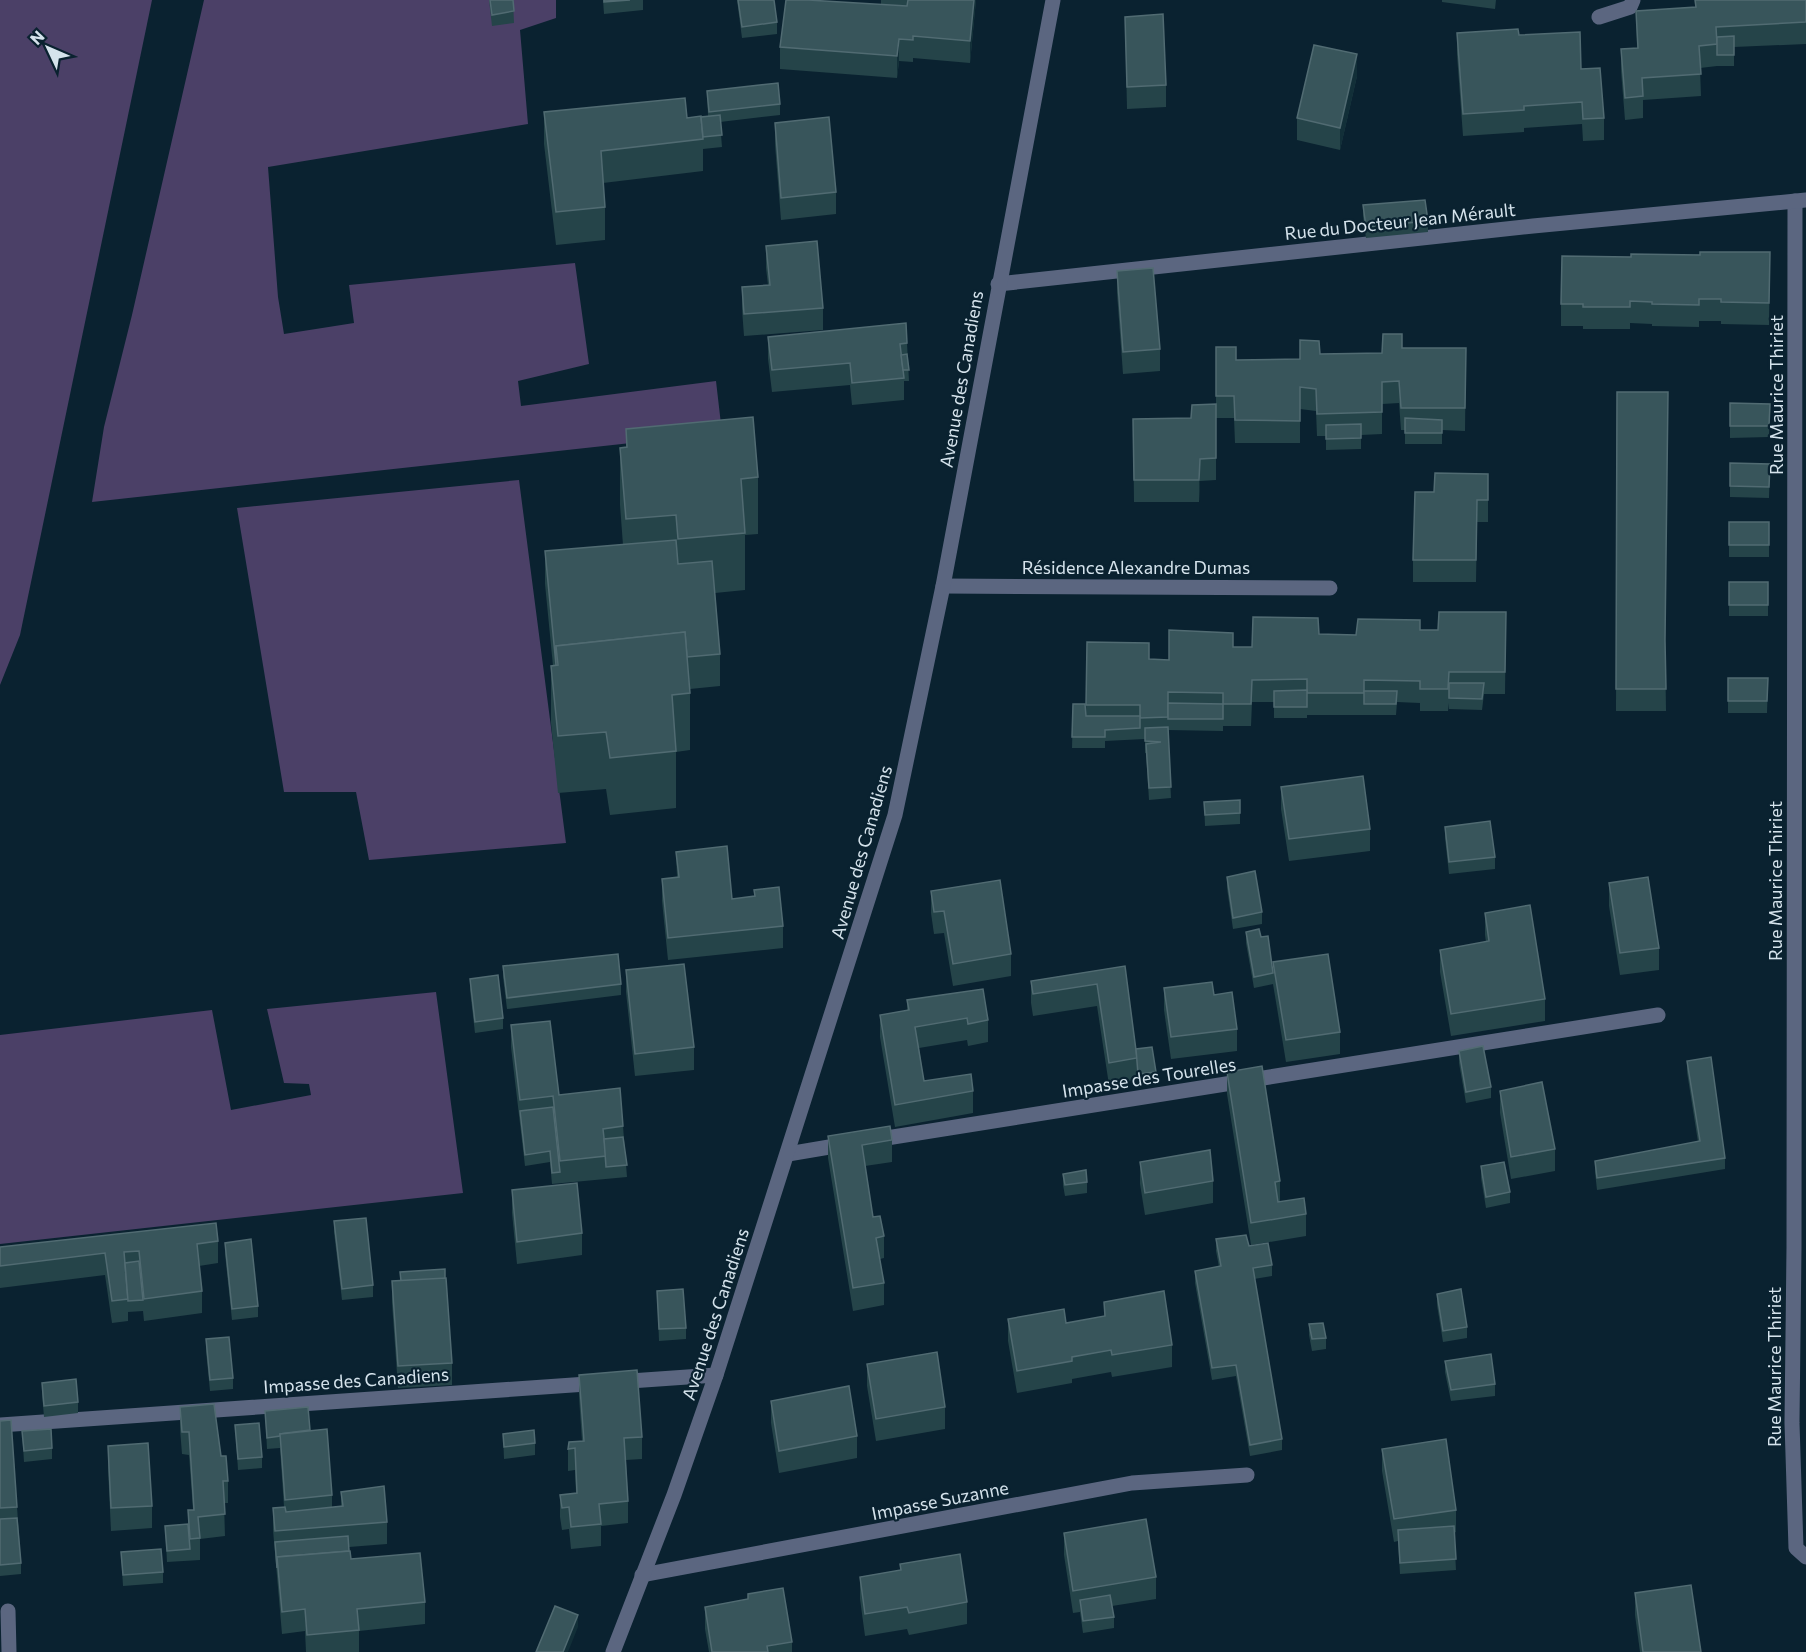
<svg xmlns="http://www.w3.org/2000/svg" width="1806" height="1652" font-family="Commissioner,sans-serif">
<rect width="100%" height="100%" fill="#0a2230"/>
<g fill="#4b4067">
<polygon points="0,0 152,0 20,635 0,685"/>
<polygon points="204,0 556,0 556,18 520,30 528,124 268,167 278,297 284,334 354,323 349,285 575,263 589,364 518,381 521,406 716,381 722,433 92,502 104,427 132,315"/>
<polygon points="519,480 566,843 369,860 356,792 284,792 237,508"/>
<polygon points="436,992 463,1193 0,1244 0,1035 212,1010 231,1110 311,1095 309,1084 284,1083 267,1009"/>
</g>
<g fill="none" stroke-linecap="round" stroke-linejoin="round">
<g stroke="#5b6680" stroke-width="15">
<polyline points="1599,17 1630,7 1633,0"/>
<polyline points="1795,201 1794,1247 1792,1423 1796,1548 1806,1557"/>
<polyline points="998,284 1533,226 1806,200"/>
<polyline points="943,586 1330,588"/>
<polyline points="874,1140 1658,1015"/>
<polyline points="788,1154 847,1144"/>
<polyline points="0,1425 716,1375"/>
<polyline points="642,1575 1132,1483 1247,1475"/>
<polyline points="8,1611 9,1652"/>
<polyline points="613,1652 674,1495 716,1375 895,815 943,586 1053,0"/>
</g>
</g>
<g fill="#254449">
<polygon points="489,0 513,0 514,23 492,26"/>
<polygon points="603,0 643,0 643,10 604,14"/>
<polygon points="737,0 774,0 777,22 777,34 742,38"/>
<polygon points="881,0 976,0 970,63 913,58 913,62 899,61 897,78 780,69 780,47 881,4"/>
<polygon points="1442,0 1496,0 1495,9 1442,2"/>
<polygon points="1695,0 1806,0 1806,44 1734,47 1734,66 1717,66 1700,68 1701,96 1643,100 1643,118 1625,120 1621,71 1621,49 1637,48 1636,11 1695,7"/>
<polygon points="1125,17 1166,85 1166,107 1127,109"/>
<polygon points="1457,33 1519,35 1581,69 1604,118 1604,140 1583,141 1582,124 1524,128 1524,132 1463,136 1457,55"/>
<polygon points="1357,76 1340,150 1297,140 1297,118"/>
<polygon points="707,91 780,104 780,115 720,122 722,147 703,149 703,171 603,183 605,207 605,240 556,245 544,144 544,112 687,118 708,116"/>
<polygon points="775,123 836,192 836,214 781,220 775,145"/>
<polygon points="1363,205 1428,221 1428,232 1366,238 1363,216"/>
<polygon points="766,246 823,308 823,330 744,336 742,309 742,287 768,285 766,268"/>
<polygon points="1770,252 1769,325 1721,324 1721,321 1699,321 1699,327 1652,326 1652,324 1630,323 1630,329 1583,329 1583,326 1561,326 1561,304 1631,257"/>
<polygon points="1117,271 1160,349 1160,371 1123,374 1117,293"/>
<polygon points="768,337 907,343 909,381 904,381 904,400 852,405 850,385 772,392 768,359"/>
<polygon points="1216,347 1236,360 1300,359 1320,354 1382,353 1402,348 1466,348 1465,431 1442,430 1442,444 1405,444 1405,430 1401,430 1399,403 1382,404 1382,434 1361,435 1361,449 1326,450 1326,436 1317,436 1316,411 1300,409 1300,443 1235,443 1234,418 1216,418"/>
<polygon points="1617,392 1665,647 1666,711 1616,711"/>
<polygon points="1730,403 1770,404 1769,437 1730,438"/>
<polygon points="1216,404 1216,480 1200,481 1199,502 1134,502 1133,419 1191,418"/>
<polygon points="626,429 758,477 758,534 745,535 745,590 715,593 720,654 720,686 690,689 690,750 676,752 676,808 610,815 606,789 558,793 551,723 551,666 553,666 545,584 545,551 623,545 620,505 620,448 626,447"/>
<polygon points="1730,463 1770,464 1769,498 1730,497"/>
<polygon points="1488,474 1488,522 1477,522 1476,582 1413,582 1413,560 1434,492"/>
<rect x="1729" y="522" width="40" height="35"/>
<rect x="1729" y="582" width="39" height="34"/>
<polygon points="1506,612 1505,694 1484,694 1482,710 1449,709 1449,703 1448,711 1420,711 1420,703 1397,702 1396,715 1307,715 1307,708 1307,718 1274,718 1274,702 1252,702 1251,726 1223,726 1223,731 1168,730 1168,714 1168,730 1171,798 1149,800 1146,753 1145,753 1145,739 1105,741 1105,748 1072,748 1073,704 1086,716 1087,642 1149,659 1169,660 1233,647 1252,647 1319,634 1356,635 1420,630 1438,630"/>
<polygon points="1728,678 1768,678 1767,713 1728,713"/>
<polygon points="1281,787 1370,829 1370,851 1289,861 1281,809"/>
<polygon points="1204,802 1240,813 1240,824 1205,826"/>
<polygon points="1445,827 1495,857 1495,869 1449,874 1445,838"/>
<polygon points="676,852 732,899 754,897 754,890 783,926 783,948 668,960 662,901 662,879 677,877"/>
<polygon points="1227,877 1262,912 1262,924 1233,929 1227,888"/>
<polygon points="1609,883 1659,948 1659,970 1620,975 1609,906"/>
<polygon points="931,891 1011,954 1011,976 953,986 944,933 934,934 931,913"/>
<polygon points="1485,913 1545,999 1545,1021 1451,1036 1440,972 1440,950 1486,942 1485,935"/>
<polygon points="1246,932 1273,973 1273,984 1254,988 1246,943"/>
<polygon points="1273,962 1340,1032 1340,1054 1286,1062 1273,984"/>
<polygon points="503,966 621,984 621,995 507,1009 503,977"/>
<polygon points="1125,966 1136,1049 1156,1072 1156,1083 1138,1086 1137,1079 1137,1080 1109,1085 1097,1006 1033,1016 1031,1003 1031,981"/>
<polygon points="626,970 694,1047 694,1070 635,1076 626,992"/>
<polygon points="470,979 503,1018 503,1029 475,1033 470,990"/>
<polygon points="1164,988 1214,995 1237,1029 1237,1051 1171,1059 1164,1010"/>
<polygon points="907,1000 988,1020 988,1042 968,1046 967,1040 919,1048 924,1081 973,1091 973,1113 895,1127 880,1037 880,1015 907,1011"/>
<polygon points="511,1025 559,1095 623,1126 627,1177 552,1184 550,1162 525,1166 511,1047"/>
<polygon points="1459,1051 1491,1087 1491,1098 1466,1103 1459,1063"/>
<polygon points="1687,1061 1725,1158 1725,1169 1597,1190 1595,1172 1595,1161 1698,1142 1687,1072"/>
<polygon points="1227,1072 1280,1181 1280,1201 1306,1214 1306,1236 1251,1245 1227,1094"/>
<polygon points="1500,1091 1555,1149 1555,1171 1511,1179 1500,1113"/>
<polygon points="828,1136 892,1140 892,1162 865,1166 873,1217 884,1236 884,1258 880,1259 884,1283 884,1305 853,1311 828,1158"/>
<polygon points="1140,1162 1213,1181 1213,1203 1145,1215 1140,1184"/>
<polygon points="1481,1166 1510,1192 1510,1203 1486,1208 1481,1178"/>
<polygon points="1063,1174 1087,1182 1087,1193 1065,1196 1063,1185"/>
<polygon points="512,1190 582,1233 582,1255 517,1264 512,1213"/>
<polygon points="334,1221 373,1285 373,1297 342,1300 334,1232"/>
<polygon points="1216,1239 1249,1246 1272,1265 1272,1276 1254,1279 1282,1439 1282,1450 1250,1456 1236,1376 1212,1380 1195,1283 1195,1271 1219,1267 1216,1251"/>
<polygon points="218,1241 218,1263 199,1266 202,1291 202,1313 144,1321 143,1311 128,1312 128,1321 112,1323 105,1275 0,1288 0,1247"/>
<polygon points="225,1243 258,1306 258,1317 232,1320 225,1254"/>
<polygon points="400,1272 452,1363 452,1385 398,1388 392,1303 392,1281 400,1281"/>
<polygon points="657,1291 686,1328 686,1339 659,1341"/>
<polygon points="1437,1294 1467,1327 1467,1338 1443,1342 1437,1305"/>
<polygon points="1104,1302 1172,1345 1172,1367 1112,1377 1111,1372 1072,1379 1072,1383 1017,1393 1008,1341 1008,1319 1066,1323 1104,1317"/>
<polygon points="1309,1324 1326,1338 1326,1349 1312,1351 1309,1335"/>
<polygon points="206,1339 233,1378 233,1389 210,1391 206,1351"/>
<polygon points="1445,1361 1495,1384 1495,1396 1451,1401 1445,1372"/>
<polygon points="867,1364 945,1407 945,1429 876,1441 867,1386"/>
<polygon points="579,1375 642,1437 642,1459 626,1460 628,1501 628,1523 601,1526 601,1546 571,1549 569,1529 562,1530 560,1517 560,1495 576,1493 575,1470 568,1471 568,1449 582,1441 579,1397"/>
<polygon points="42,1383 78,1402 78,1413 44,1417 42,1394"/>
<polygon points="771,1401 857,1436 857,1458 779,1473 771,1423"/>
<polygon points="180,1407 221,1456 228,1481 228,1503 224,1503 225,1536 200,1539 200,1560 167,1562 165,1526 188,1524 188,1510 193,1510 189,1455 182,1454 180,1429"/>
<polygon points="265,1411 310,1430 332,1495 332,1507 341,1506 341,1492 387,1522 387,1544 349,1547 351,1559 425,1602 425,1624 359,1631 359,1652 306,1652 305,1631 282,1634 273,1530 273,1508 284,1507 280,1448 267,1449"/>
<polygon points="0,1421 17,1507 21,1563 21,1574 0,1576"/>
<polygon points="235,1425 262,1457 262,1468 238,1470"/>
<polygon points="22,1431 52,1448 52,1459 24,1462"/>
<polygon points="503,1434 535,1443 535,1455 504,1459"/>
<polygon points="108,1446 152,1506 152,1528 111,1531 108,1468"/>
<polygon points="1382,1449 1456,1510 1456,1532 1454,1533 1456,1570 1400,1574 1398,1541 1394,1542 1382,1471"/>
<polygon points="1064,1533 1156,1577 1156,1599 1112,1606 1114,1617 1114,1628 1083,1633 1080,1612 1073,1613 1064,1555"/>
<polygon points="121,1552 163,1572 163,1583 123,1586"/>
<polygon points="900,1564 967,1602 967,1624 909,1635 907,1629 865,1636 860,1599 860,1577 900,1570"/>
<polygon points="1635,1593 1701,1652 1640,1652 1635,1615"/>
<polygon points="705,1607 792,1642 792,1652 709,1652 705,1629"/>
</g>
<g fill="#122f38">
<polygon points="974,0 976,0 970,63 970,41"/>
<polygon points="899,39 899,61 897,78 897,56"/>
<polygon points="1357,54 1357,76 1340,150 1340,128"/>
<polygon points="1200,459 1200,481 1199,502 1199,480"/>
<polygon points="578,1615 578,1627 568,1652 563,1652"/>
</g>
<g fill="#38555b" stroke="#516b72" stroke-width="1.5">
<polygon points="490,0 513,0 514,11 492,15"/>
<polygon points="604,0 630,0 604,2"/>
<polygon points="738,0 774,0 777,22 742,27"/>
<polygon points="786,0 808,0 907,6 908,0 974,0 970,41 913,36 913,40 899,39 897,56 780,47"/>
<polygon points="1695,0 1806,0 1806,22 1716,27 1717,44 1699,46 1701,74 1642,78 1643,96 1625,98 1621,49 1638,48 1636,11 1696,7"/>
<polygon points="1163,14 1166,85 1127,87 1125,17"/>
<polygon points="1518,29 1519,35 1580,32 1581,69 1600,68 1604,118 1583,119 1582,102 1524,106 1524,110 1463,114 1457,33"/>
<polygon points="1734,36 1734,55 1717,55 1717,37"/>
<polygon points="1314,45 1357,54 1340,128 1297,118"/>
<polygon points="778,83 780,104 709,112 707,91"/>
<polygon points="685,98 687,118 701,116 703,139 601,151 605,207 556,212 544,112"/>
<polygon points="720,115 722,135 703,137 701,117"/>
<polygon points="829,117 836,192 781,198 775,123"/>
<polygon points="1425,200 1428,221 1366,227 1363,205"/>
<polygon points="817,241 823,308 744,314 742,287 770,285 766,246"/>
<polygon points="1700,252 1770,252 1769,303 1721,302 1721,299 1699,299 1699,305 1652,304 1652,302 1630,301 1630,307 1583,307 1583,304 1561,304 1562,256 1631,257 1631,254 1700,255"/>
<polygon points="1153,268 1160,349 1123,352 1117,271"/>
<polygon points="906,323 907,343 900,344 904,378 852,383 850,363 772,370 768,337"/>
<polygon points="1383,334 1402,334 1402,348 1466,348 1465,408 1401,408 1399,381 1382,382 1382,412 1317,414 1316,389 1300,387 1300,421 1235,420 1234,396 1216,396 1216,347 1236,347 1236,360 1300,359 1300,340 1319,341 1320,354 1382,353"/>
<polygon points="907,354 909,370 903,370 901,355"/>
<polygon points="1617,392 1668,392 1665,640 1666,689 1616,689"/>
<polygon points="1730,403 1770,404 1769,426 1730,426"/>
<polygon points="1216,404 1216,458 1200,459 1199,480 1134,480 1133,419 1191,418 1192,405"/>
<polygon points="753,417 758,477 741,479 745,533 678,539 676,515 626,519 620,448 627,447 626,429"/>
<polygon points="1405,418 1442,420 1442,433 1405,433"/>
<polygon points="1361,424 1361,438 1326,439 1326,425"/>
<polygon points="1730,463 1770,464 1769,487 1730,486"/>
<polygon points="1435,473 1488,474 1488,500 1477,500 1476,560 1413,560 1415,492 1434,492"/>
<rect x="1729" y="522" width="40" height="23"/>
<polygon points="676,540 678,564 712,561 720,654 687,657 685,632 556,646 556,665 545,551"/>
<rect x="1729" y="582" width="39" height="23"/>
<polygon points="1439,612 1506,612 1505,672 1449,672 1448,689 1420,689 1420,681 1364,680 1364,693 1307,693 1307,679 1252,680 1251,704 1223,704 1223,693 1168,692 1168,717 1140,718 1140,705 1086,705 1087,642 1149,643 1149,659 1169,660 1169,630 1233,633 1233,647 1252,647 1253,617 1318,618 1319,634 1356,635 1358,619 1420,620 1420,630 1438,630"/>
<polygon points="685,632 690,693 672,695 676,751 610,758 606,732 558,736 551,666 558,665 556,646"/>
<polygon points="1728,678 1768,678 1767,701 1728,701"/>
<polygon points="1449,683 1484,683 1482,699 1449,698"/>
<polygon points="1307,690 1307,707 1274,707 1274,691"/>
<polygon points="1364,691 1397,691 1396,704 1364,704"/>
<polygon points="1168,703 1223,704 1223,719 1168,719"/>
<polygon points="1073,704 1085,704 1086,716 1140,716 1140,728 1105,730 1105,737 1072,737"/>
<polygon points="1168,727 1171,787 1149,788 1146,744 1161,742 1145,741 1145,728"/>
<polygon points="1363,776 1370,829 1289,839 1281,787"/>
<polygon points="1240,800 1240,813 1205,815 1204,802"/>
<polygon points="1490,821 1495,857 1449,862 1445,827"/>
<polygon points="727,846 732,899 755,896 754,890 779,887 783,926 668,938 662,879 679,877 676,852"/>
<polygon points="1255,871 1262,912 1233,918 1227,877"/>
<polygon points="1648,877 1659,948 1620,953 1609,883"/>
<polygon points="1000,880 1011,954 953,964 944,911 934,912 931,891"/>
<polygon points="1530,905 1545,999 1451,1014 1440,950 1489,941 1485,913"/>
<polygon points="1259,929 1261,937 1268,936 1273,973 1254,977 1246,932"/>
<polygon points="618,954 621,984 507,998 503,966"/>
<polygon points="1328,954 1340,1032 1286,1040 1273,962"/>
<polygon points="684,964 694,1047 635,1054 626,970"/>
<polygon points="1125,966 1137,1058 1109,1063 1097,984 1033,994 1031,981"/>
<polygon points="498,975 503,1018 475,1022 470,979"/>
<polygon points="1212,982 1214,995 1232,992 1237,1029 1171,1037 1164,988"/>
<polygon points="983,989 988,1020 968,1024 967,1018 915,1027 924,1081 971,1074 973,1091 895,1105 880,1015 909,1010 907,1000"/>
<polygon points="550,1021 559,1095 620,1088 623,1126 603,1129 606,1156 560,1161 553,1096 520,1100 511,1025"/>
<polygon points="1483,1046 1491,1087 1466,1092 1459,1051"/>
<polygon points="1152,1047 1156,1072 1138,1074 1136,1049"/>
<polygon points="1711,1057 1725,1158 1597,1178 1595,1161 1700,1141 1687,1061"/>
<polygon points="1262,1066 1280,1181 1275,1182 1278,1202 1304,1198 1306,1214 1251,1223 1227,1072"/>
<polygon points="1542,1082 1555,1149 1511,1157 1500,1091"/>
<polygon points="553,1107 560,1172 552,1173 550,1151 525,1155 520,1111"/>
<polygon points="890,1126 892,1140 862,1145 873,1217 880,1216 884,1236 876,1238 884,1283 853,1288 828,1136"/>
<polygon points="623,1137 627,1165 606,1167 604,1139"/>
<polygon points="1210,1150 1213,1181 1145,1193 1140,1162"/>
<polygon points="1504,1162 1510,1192 1486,1197 1481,1166"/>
<polygon points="1086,1170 1087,1182 1065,1185 1063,1174"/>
<polygon points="577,1183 582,1233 517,1242 512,1190"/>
<polygon points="366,1218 373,1285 342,1289 334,1221"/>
<polygon points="216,1223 218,1241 197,1244 202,1291 144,1299 139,1251 124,1252 128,1299 112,1301 105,1253 0,1266 0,1247"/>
<polygon points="1246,1235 1249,1246 1268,1243 1272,1265 1253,1268 1282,1439 1250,1445 1236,1365 1212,1368 1195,1271 1221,1266 1216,1239"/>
<polygon points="251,1239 258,1306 232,1309 225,1243"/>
<polygon points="139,1261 143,1300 128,1301 125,1263"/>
<polygon points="445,1269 445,1279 401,1281 400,1272"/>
<polygon points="446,1278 452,1363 398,1366 392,1281"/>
<polygon points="683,1289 686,1328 659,1329 657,1291"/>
<polygon points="1461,1289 1467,1327 1443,1331 1437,1294"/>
<polygon points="1164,1291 1172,1345 1112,1355 1111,1350 1072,1357 1072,1361 1017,1371 1008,1319 1064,1309 1066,1323 1105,1316 1104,1302"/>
<polygon points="1323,1323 1326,1338 1312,1339 1309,1324"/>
<polygon points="229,1337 233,1378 210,1380 206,1339"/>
<polygon points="937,1352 945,1407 876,1419 867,1364"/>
<polygon points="1491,1354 1495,1384 1451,1390 1445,1361"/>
<polygon points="637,1370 642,1437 624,1438 628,1501 599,1504 601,1524 571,1527 569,1507 562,1508 560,1495 577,1493 575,1448 568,1449 569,1442 584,1441 579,1375"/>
<polygon points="76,1379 78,1402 44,1406 42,1383"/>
<polygon points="849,1386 857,1436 779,1451 771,1401"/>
<polygon points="214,1404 221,1456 226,1456 228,1481 223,1481 225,1514 198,1517 200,1538 190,1539 188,1510 194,1510 189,1432 182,1432 180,1407"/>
<polygon points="308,1407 310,1430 280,1434 280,1436 267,1438 265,1411"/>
<polygon points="11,1420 17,1507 0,1508 0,1421"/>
<polygon points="259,1423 262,1457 238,1459 235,1425"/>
<polygon points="51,1429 52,1448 24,1451 22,1431"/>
<polygon points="327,1429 332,1495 285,1500 280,1434"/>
<polygon points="534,1430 535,1443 504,1447 503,1434"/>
<polygon points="1446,1439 1456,1510 1394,1519 1382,1449"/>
<polygon points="148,1443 152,1506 111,1508 108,1446"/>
<polygon points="384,1486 387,1522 275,1531 273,1508 285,1507 286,1512 343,1506 341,1492"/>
<polygon points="17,1518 21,1563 0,1565 0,1519"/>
<polygon points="1146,1519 1156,1577 1073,1591 1064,1533"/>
<polygon points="188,1524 190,1549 167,1551 165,1526"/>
<polygon points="1454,1526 1456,1559 1400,1563 1398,1530"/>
<polygon points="348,1536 349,1551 277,1557 277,1568 275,1542"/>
<polygon points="161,1549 163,1572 123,1575 121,1552"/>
<polygon points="350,1551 351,1559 420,1553 425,1602 357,1609 359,1630 307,1635 305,1609 282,1612 277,1557"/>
<polygon points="960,1554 967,1602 909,1613 907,1607 865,1614 860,1577 901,1570 900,1564"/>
<polygon points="1691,1585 1701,1652 1643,1652 1635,1593"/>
<polygon points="783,1588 792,1642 767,1646 768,1652 712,1652 705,1607 748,1599 748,1594"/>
<polygon points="1110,1595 1114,1617 1083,1621 1080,1600"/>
<polygon points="555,1606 578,1615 563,1652 536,1652"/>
</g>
<g text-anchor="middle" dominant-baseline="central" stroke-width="4.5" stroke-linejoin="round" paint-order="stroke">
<g font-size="18" fill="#d5e3ec" stroke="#0a2230">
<text transform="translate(1400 221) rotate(-6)">Rue du Docteur Jean Mérault</text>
<text transform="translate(961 379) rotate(-80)">Avenue des Canadiens</text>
<text transform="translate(1776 395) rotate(-90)">Rue Maurice Thiriet</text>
<text x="1136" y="567">Résidence Alexandre Dumas</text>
<text transform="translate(861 852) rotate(-74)">Avenue des Canadiens</text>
<text transform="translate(1775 881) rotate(-90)">Rue Maurice Thiriet</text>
<text transform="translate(1149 1077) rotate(-9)">Impasse des Tourelles</text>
<text transform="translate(715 1314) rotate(-72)">Avenue des Canadiens</text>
<text transform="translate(1774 1367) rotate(-90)">Rue Maurice Thiriet</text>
<text transform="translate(356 1380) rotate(-4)">Impasse des Canadiens</text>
<text transform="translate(940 1500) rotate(-11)">Impasse Suzanne</text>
</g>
</g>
<g transform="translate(48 48) rotate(314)" stroke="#0a2230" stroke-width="4.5" paint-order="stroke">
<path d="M0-4.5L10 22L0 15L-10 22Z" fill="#d5e3ec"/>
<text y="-9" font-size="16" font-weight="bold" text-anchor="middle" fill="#d5e3ec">N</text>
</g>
</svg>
